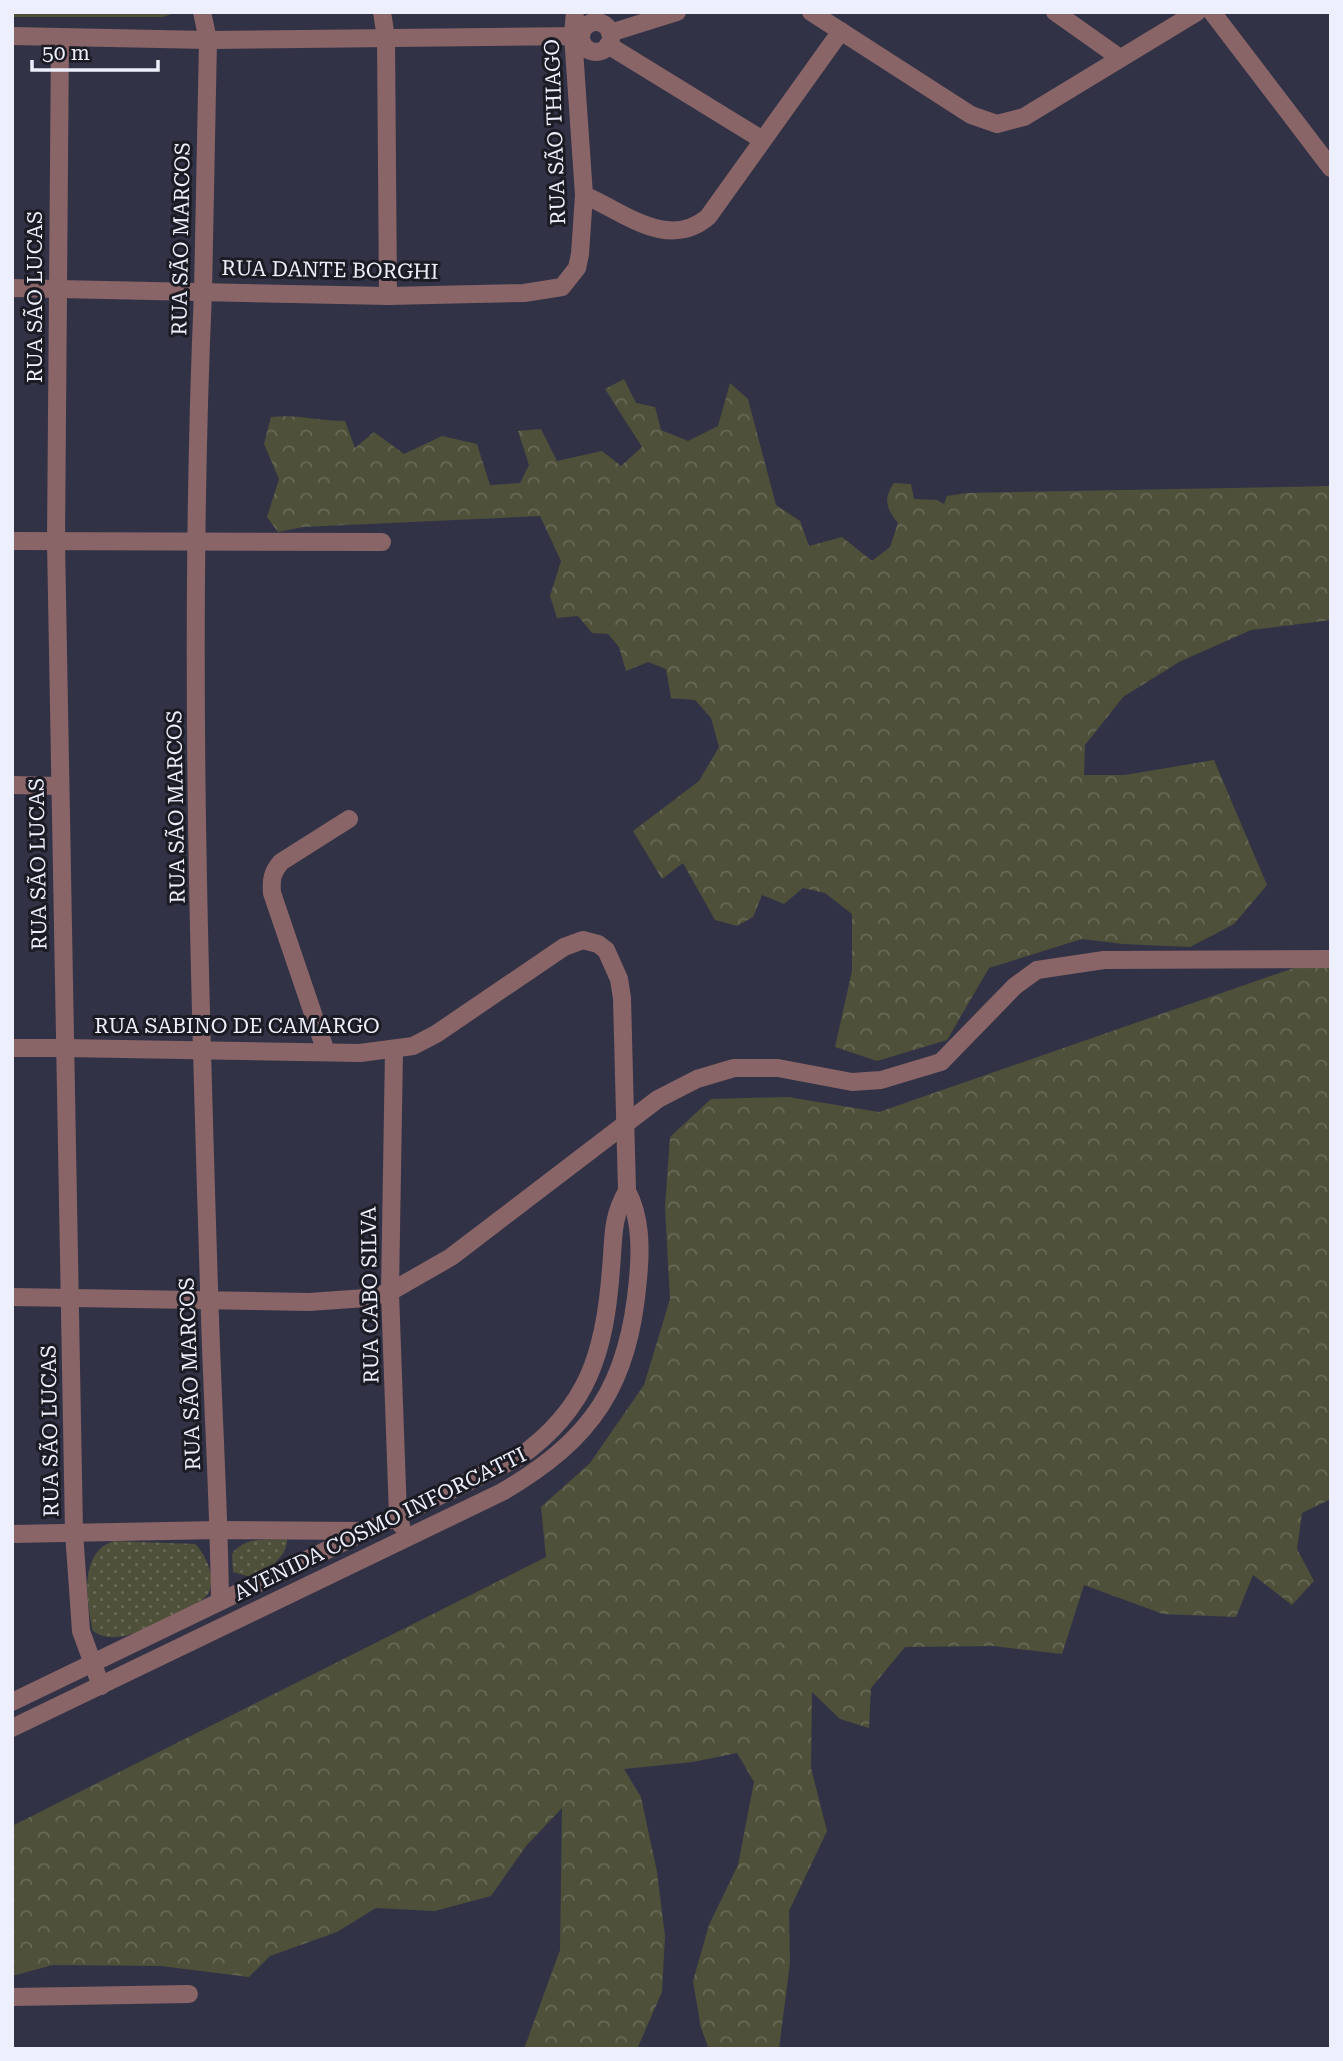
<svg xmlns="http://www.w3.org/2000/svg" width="1343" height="2061" font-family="'Roboto Serif',serif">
<defs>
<pattern id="grass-dots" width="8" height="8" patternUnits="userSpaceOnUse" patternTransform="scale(1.75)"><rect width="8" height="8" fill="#4e5039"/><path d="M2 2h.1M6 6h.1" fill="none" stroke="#686a57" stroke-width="1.8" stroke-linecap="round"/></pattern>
<pattern id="forest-crowns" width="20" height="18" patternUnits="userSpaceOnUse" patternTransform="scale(1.75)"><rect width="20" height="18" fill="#4e5039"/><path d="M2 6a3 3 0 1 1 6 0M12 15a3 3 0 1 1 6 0" fill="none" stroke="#686a57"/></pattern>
<pattern id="cemetery-stones" width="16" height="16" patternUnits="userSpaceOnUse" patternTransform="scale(1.75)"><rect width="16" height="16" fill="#4e5039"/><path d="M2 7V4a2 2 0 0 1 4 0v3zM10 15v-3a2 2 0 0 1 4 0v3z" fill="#686a57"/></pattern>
</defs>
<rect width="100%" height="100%" fill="#323246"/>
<g fill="url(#grass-dots)">
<path d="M287 1539C288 1556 268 1570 254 1578L233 1572 232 1554C246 1535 266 1541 287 1539Z"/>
<path d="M114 1541 195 1544C206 1554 217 1580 208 1594 200 1607 141 1632 125 1636 113 1638 103 1638 93 1631 87 1602 78 1552 114 1541Z"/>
</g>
<g fill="url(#forest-crowns)">
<path d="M624 379 636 403 655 407 661 430 688 441 718 426 730 383 748 399 776 505 800 521 809 546 842 537 872 561 890 547 898 523C886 508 883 499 894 483L911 484 914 499 937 500 944 504 947 496 967 493 1331 486V620L1251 630 1179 662 1123 697 1085 745 1084 775H1125L1214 760 1267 885 1234 924 1190 947 1123 944 1082 939 989 968 947 1040 877 1061 835 1047 852 971V914L825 893 803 888 784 904 762 895 753 917 737 926 715 920 683 863 662 879 633 831 699 781 719 747 711 718 695 700 671 698 666 669 648 662 626 671 619 647 608 634 592 633 578 616 557 618 550 596 561 561 540 516 303 527 278 532 267 517 279 479 264 444 271 417C297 414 318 421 345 421L355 448 374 432 404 454 442 436 477 444 490 485 520 483 529 465 518 431 541 429 557 461 602 451 621 466 642 447 605 389Z"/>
<polygon points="1331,955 1331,1499 1302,1513 1297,1549 1314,1581 1292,1605 1253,1575 1236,1617 1163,1614 1084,1585 1062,1654 993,1646 905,1647 871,1688 869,1728 840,1719 812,1692 811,1768 827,1831 789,1911 790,1963 779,2049 709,2049 701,2028 693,1981 709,1925 738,1865 754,1782 737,1753 693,1762 624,1769 641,1797 657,1872 665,1936 662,1992 637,2049 524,2049 560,1950 562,1808 526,1846 491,1896 435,1911 376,1908 337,1932 270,1956 249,1977 161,1966 53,1965 12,1976 12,1826 546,1557 541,1507 590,1463 644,1385 670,1299 665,1207 670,1137 711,1099 788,1097 879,1112"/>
</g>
<polygon fill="url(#cemetery-stones)" points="12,12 177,12 163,17 12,17"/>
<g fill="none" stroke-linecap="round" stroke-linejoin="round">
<g stroke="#896567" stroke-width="18">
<polyline points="382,12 386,38 388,296"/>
<polyline points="811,12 971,115 997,124 1024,117 1197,12"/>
<polyline points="1055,12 1120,58"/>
<polyline points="1212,12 1331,168"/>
<circle cx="596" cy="37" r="15"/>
<polyline points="610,33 677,12"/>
<polyline points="573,35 575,12"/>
<polyline points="60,37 56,542 74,1532 81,1631 101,1686"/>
<polyline points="608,45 761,139"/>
<path d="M584 195C624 212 668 251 708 217L841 31"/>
<path d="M203 292C188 632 199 977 210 1318 213 1413 219 1507 220 1601"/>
<polyline points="12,541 382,542"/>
<polyline points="394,1050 390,1292 398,1516 401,1525"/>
<path d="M326 1052 272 893C271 880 272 872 281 862L349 819"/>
<polyline points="12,1297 309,1302 366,1298 390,1292 451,1257 658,1099 697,1079 734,1068 778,1068 852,1082 881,1080 941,1062 1015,986 1037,970 1104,960 1331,959"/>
<polyline points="12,1534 219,1530 362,1531"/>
<path d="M12 1702 518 1458C589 1408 605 1351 611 1269 614 1238 611 1219 627 1191"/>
<path d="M12 1728 502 1492C593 1439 629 1385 638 1279 641 1249 641 1217 627 1191L622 998 619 979 606 950 598 944 583 940 564 947 436 1034 413 1046 360 1053 64 1048"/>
<polyline points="12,1997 189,1994"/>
</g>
<g stroke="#896567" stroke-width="18">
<polyline points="202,12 208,40 203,292"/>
<polyline points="12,36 208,40 581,36"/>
<polyline points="12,288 388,296 524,293 562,287 577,268 580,254 584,195 573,35"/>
<polyline points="12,785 60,786"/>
<polyline points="12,1048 64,1048"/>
</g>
</g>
<g text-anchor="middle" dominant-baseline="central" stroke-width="6" stroke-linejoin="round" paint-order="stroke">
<g font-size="21" fill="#eeeffc" stroke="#1b1b24">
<text transform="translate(555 132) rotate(-92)">RUA SÃO THIAGO</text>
<text transform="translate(181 239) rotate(-89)">RUA SÃO MARCOS</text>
<text transform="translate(330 270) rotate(1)">RUA DANTE BORGHI</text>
<text transform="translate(35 297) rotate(-90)">RUA SÃO LUCAS</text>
<text transform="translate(176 807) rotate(-91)">RUA SÃO MARCOS</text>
<text transform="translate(38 864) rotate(-91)">RUA SÃO LUCAS</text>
<text x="237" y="1026">RUA SABINO DE CAMARGO</text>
<text transform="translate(370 1295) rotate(-91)">RUA CABO SILVA</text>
<text transform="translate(190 1374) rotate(-92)">RUA SÃO MARCOS</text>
<text transform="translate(50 1431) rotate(-91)">RUA SÃO LUCAS</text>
<text transform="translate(380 1524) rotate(-26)">AVENIDA COSMO INFORCATTI</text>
</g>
</g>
<rect width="1343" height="2061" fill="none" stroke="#eeeffc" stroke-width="28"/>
<path d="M32 60v10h126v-10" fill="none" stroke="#eeeffc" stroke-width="3.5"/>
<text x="42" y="60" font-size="21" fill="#eeeffc" stroke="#1b1b24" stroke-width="5" paint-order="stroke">50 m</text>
</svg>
